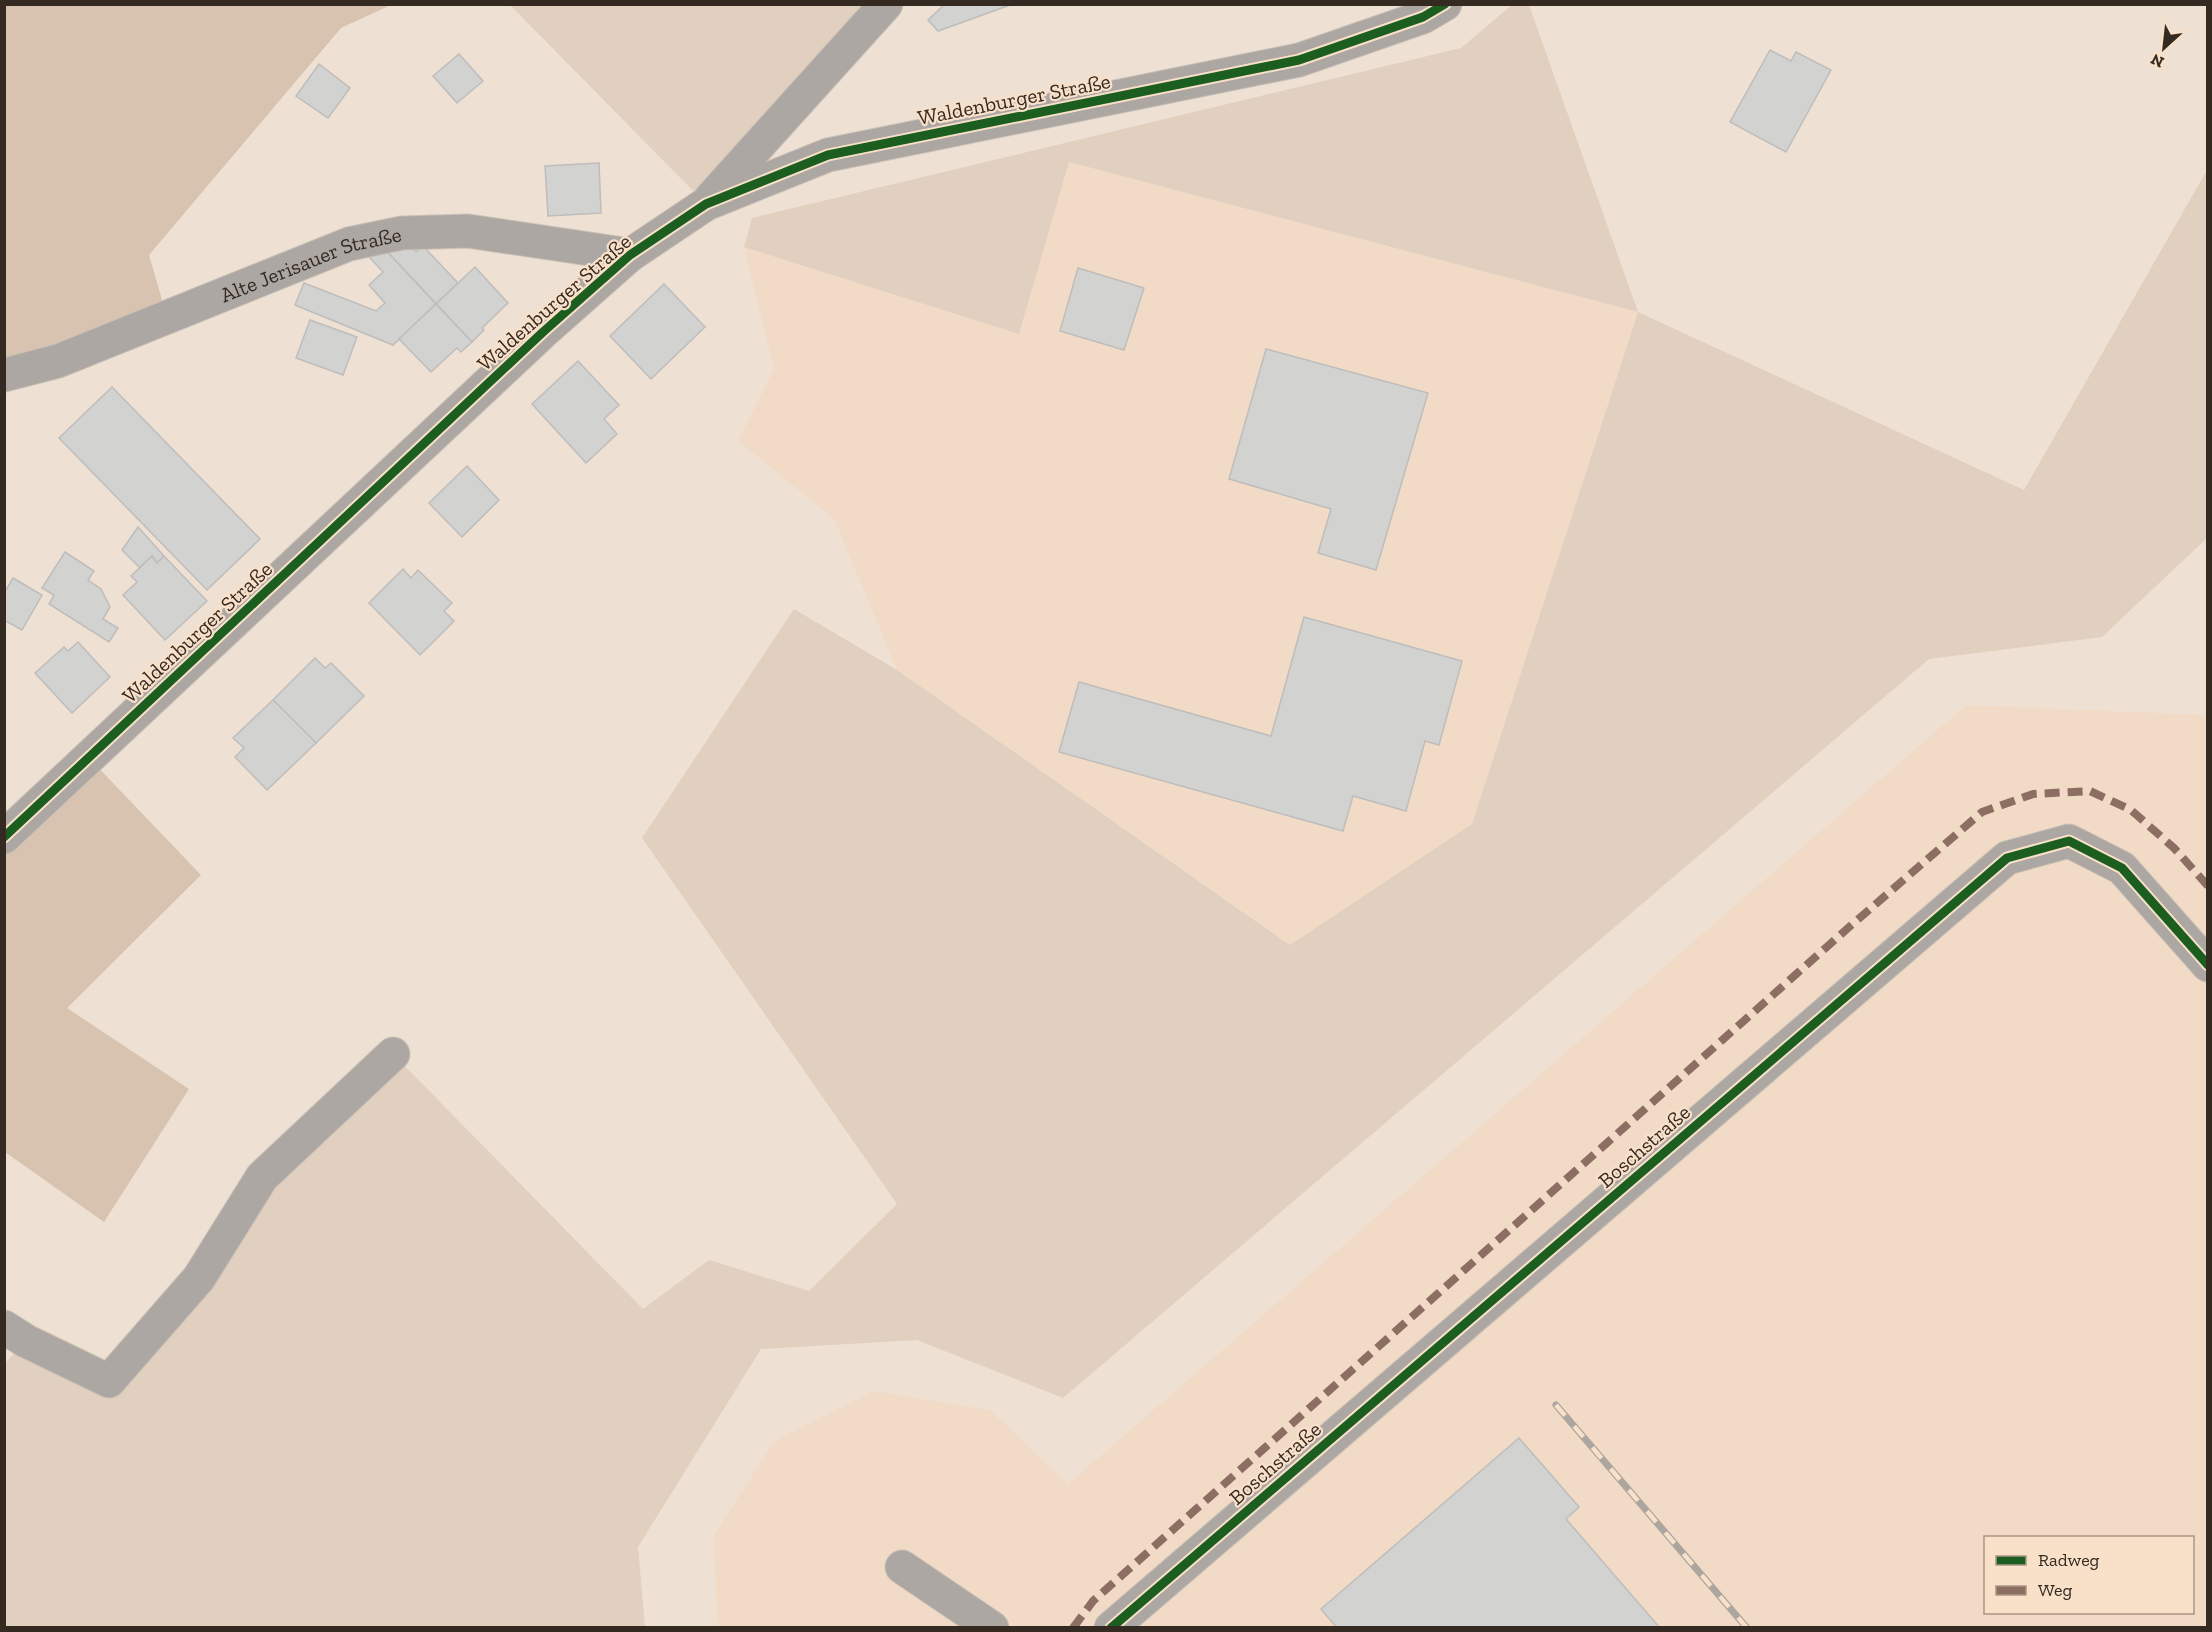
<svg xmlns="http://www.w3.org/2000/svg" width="2212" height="1632" font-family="'Zilla Slab',serif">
<rect width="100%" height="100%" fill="#eee1d4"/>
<g fill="#f2dbc6" fill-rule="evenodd">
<polygon points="1069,162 1638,312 1472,824 1291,945 897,670 834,519 738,441 774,369 744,247 1019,334"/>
<path d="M1966 705 2207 715V1627H718L713 1537 774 1441 874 1391 990 1410 1068 1484ZM1986 1538H2192V1612H1986Z"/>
</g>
<g fill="#e1cfbf">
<polygon points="510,5 886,5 706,204"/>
<polygon points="1512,5 1529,5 1638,312 2024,490 2207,170 2207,538 2102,637 1929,659 1063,1398 917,1340 761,1349 638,1547 645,1627 5,1627 4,1364 26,1341 109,1381 262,1177 393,1054 643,1309 709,1260 809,1291 897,1204 642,838 794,609 897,670 1290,945 1472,824 1638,312 1069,162 1019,334 744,247 752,218 1461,48"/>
</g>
<g fill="#d8c3b0">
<polygon points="5,5 391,5 341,28 149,255 167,317 5,375"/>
<polygon points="89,758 201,875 67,1008 189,1089 104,1222 5,1152 5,837"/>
</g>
<g fill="#d2d2d1" stroke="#bebdbb" stroke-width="1.5">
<polygon points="945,4 1013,4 938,31 928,20"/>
<polygon points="1770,50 1791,61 1796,52 1831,70 1786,152 1730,122"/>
<polygon points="459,54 483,81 457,103 433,76"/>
<polygon points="319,64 350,88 328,118 296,96"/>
<polygon points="599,163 601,213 548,216 545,166"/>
<polygon points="402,237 416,252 423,246 458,283 436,304 379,243"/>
<polygon points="379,243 436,304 393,345 295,305 304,283 376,311 385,303 369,285 383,272 362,249"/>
<polygon points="475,267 508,303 482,328 484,330 472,342 436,304"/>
<polygon points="1078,268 1144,288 1124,350 1060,331"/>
<polygon points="664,284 705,327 651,379 610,336"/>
<polygon points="436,304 472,342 461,352 457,348 431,372 399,339"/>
<polygon points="310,320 357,337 343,375 296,358"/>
<polygon points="1266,349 1428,393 1376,570 1318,553 1331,509 1229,479"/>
<polygon points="578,361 619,405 604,419 617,434 586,463 532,404"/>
<polygon points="112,387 260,539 207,590 59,438"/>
<polygon points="467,466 499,500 462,537 429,503"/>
<polygon points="138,527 164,556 157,563 152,556 140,568 122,550"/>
<polygon points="65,552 94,571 88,580 101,589 110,607 103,619 118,628 109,642 49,604 54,595 42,588"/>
<polygon points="152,556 157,563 164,556 207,601 165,640 123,595 137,582 131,576"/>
<polygon points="403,569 411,578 418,570 452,603 444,611 454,621 420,655 369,603"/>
<polygon points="13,578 42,595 22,630 4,620 4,593"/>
<polygon points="1304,617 1462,661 1439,745 1425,741 1406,811 1353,796 1343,831 1059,752 1079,682 1271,736"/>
<polygon points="78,642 110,677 72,713 35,673 64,647 68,651"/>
<polygon points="315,658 325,668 331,663 364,696 316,743 273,700"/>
<polygon points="273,700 316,743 267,790 235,757 244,748 233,738"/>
<polygon points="1519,1438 1579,1507 1566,1519 1660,1628 1337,1628 1321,1609"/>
</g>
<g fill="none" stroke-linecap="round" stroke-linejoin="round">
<defs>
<g id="minor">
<polyline points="711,198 886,4"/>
<path id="s1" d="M4 375 58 361 349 244 402 233 468 231 630 255"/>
<polyline points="4,837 543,332 630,255 706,204 828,155 1299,60 1423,17 1445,4"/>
<polyline points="4,1327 26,1341 109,1381 199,1278 262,1177 393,1054"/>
<polyline points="902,1567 992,1628"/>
<polyline points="1111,1628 2007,858 2069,841 2122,868 2208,965"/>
</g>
</defs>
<use href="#minor" stroke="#cac0b6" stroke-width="35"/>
<use href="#minor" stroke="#aca7a3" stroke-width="33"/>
<defs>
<polyline id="rail" points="1556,1405 1747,1628"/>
</defs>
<use href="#rail" stroke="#ada69e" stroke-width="7"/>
<use href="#rail" stroke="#f9e0c9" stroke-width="4.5" stroke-dasharray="14" stroke-linecap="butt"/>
<polyline stroke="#8d6e63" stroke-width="8" stroke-dasharray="15 8" stroke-linecap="butt" points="1073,1628 1093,1601 1848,928 1982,812 2033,794 2090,791 2131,810 2174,848 2208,886"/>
<defs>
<g id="cycleway">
<polyline points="4,837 543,332 630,255 706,204 828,155 1299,60 1423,17 1445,4"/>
<polyline points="1111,1628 2007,858 2069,841 2122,868 2208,965"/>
</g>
</defs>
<use href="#cycleway" stroke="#f9e0c9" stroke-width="13"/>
<use href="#cycleway" stroke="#1b5e20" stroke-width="9"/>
</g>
<g text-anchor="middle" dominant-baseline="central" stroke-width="4.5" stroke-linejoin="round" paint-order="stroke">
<g font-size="21" fill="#342a22" stroke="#f9e0c9">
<text transform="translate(1014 99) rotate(-11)">Waldenburger Straße</text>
<text stroke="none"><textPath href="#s1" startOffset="327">Alte Jerisauer Straße</textPath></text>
<text transform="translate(554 302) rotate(-41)">Waldenburger Straße</text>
<text transform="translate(197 632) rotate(-43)">Waldenburger Straße</text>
<text transform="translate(1644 1146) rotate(-41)">Boschstraße</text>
<text transform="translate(1275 1463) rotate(-41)">Boschstraße</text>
</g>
</g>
<rect width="2212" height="1632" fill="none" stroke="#342a22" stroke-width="12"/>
<rect x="1984" y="1536" width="210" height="78" fill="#f9e0c9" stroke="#aa9786" stroke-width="1.5"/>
<rect x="1996" y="1556" width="30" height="9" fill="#1b5e20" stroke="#aa9786" stroke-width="1.5"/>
<text x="2038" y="1566" font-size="18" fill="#342a22">Radweg</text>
<rect x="1996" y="1586" width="30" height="9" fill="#8d6e63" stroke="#aa9786" stroke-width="1.5"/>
<text x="2038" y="1596" font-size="18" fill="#342a22">Weg</text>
<g transform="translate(2164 48) rotate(207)" stroke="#f9e0c9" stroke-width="4.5" paint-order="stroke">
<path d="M0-4.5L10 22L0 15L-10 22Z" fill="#342a22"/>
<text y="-9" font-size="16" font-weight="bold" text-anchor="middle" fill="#342a22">N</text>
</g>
</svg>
